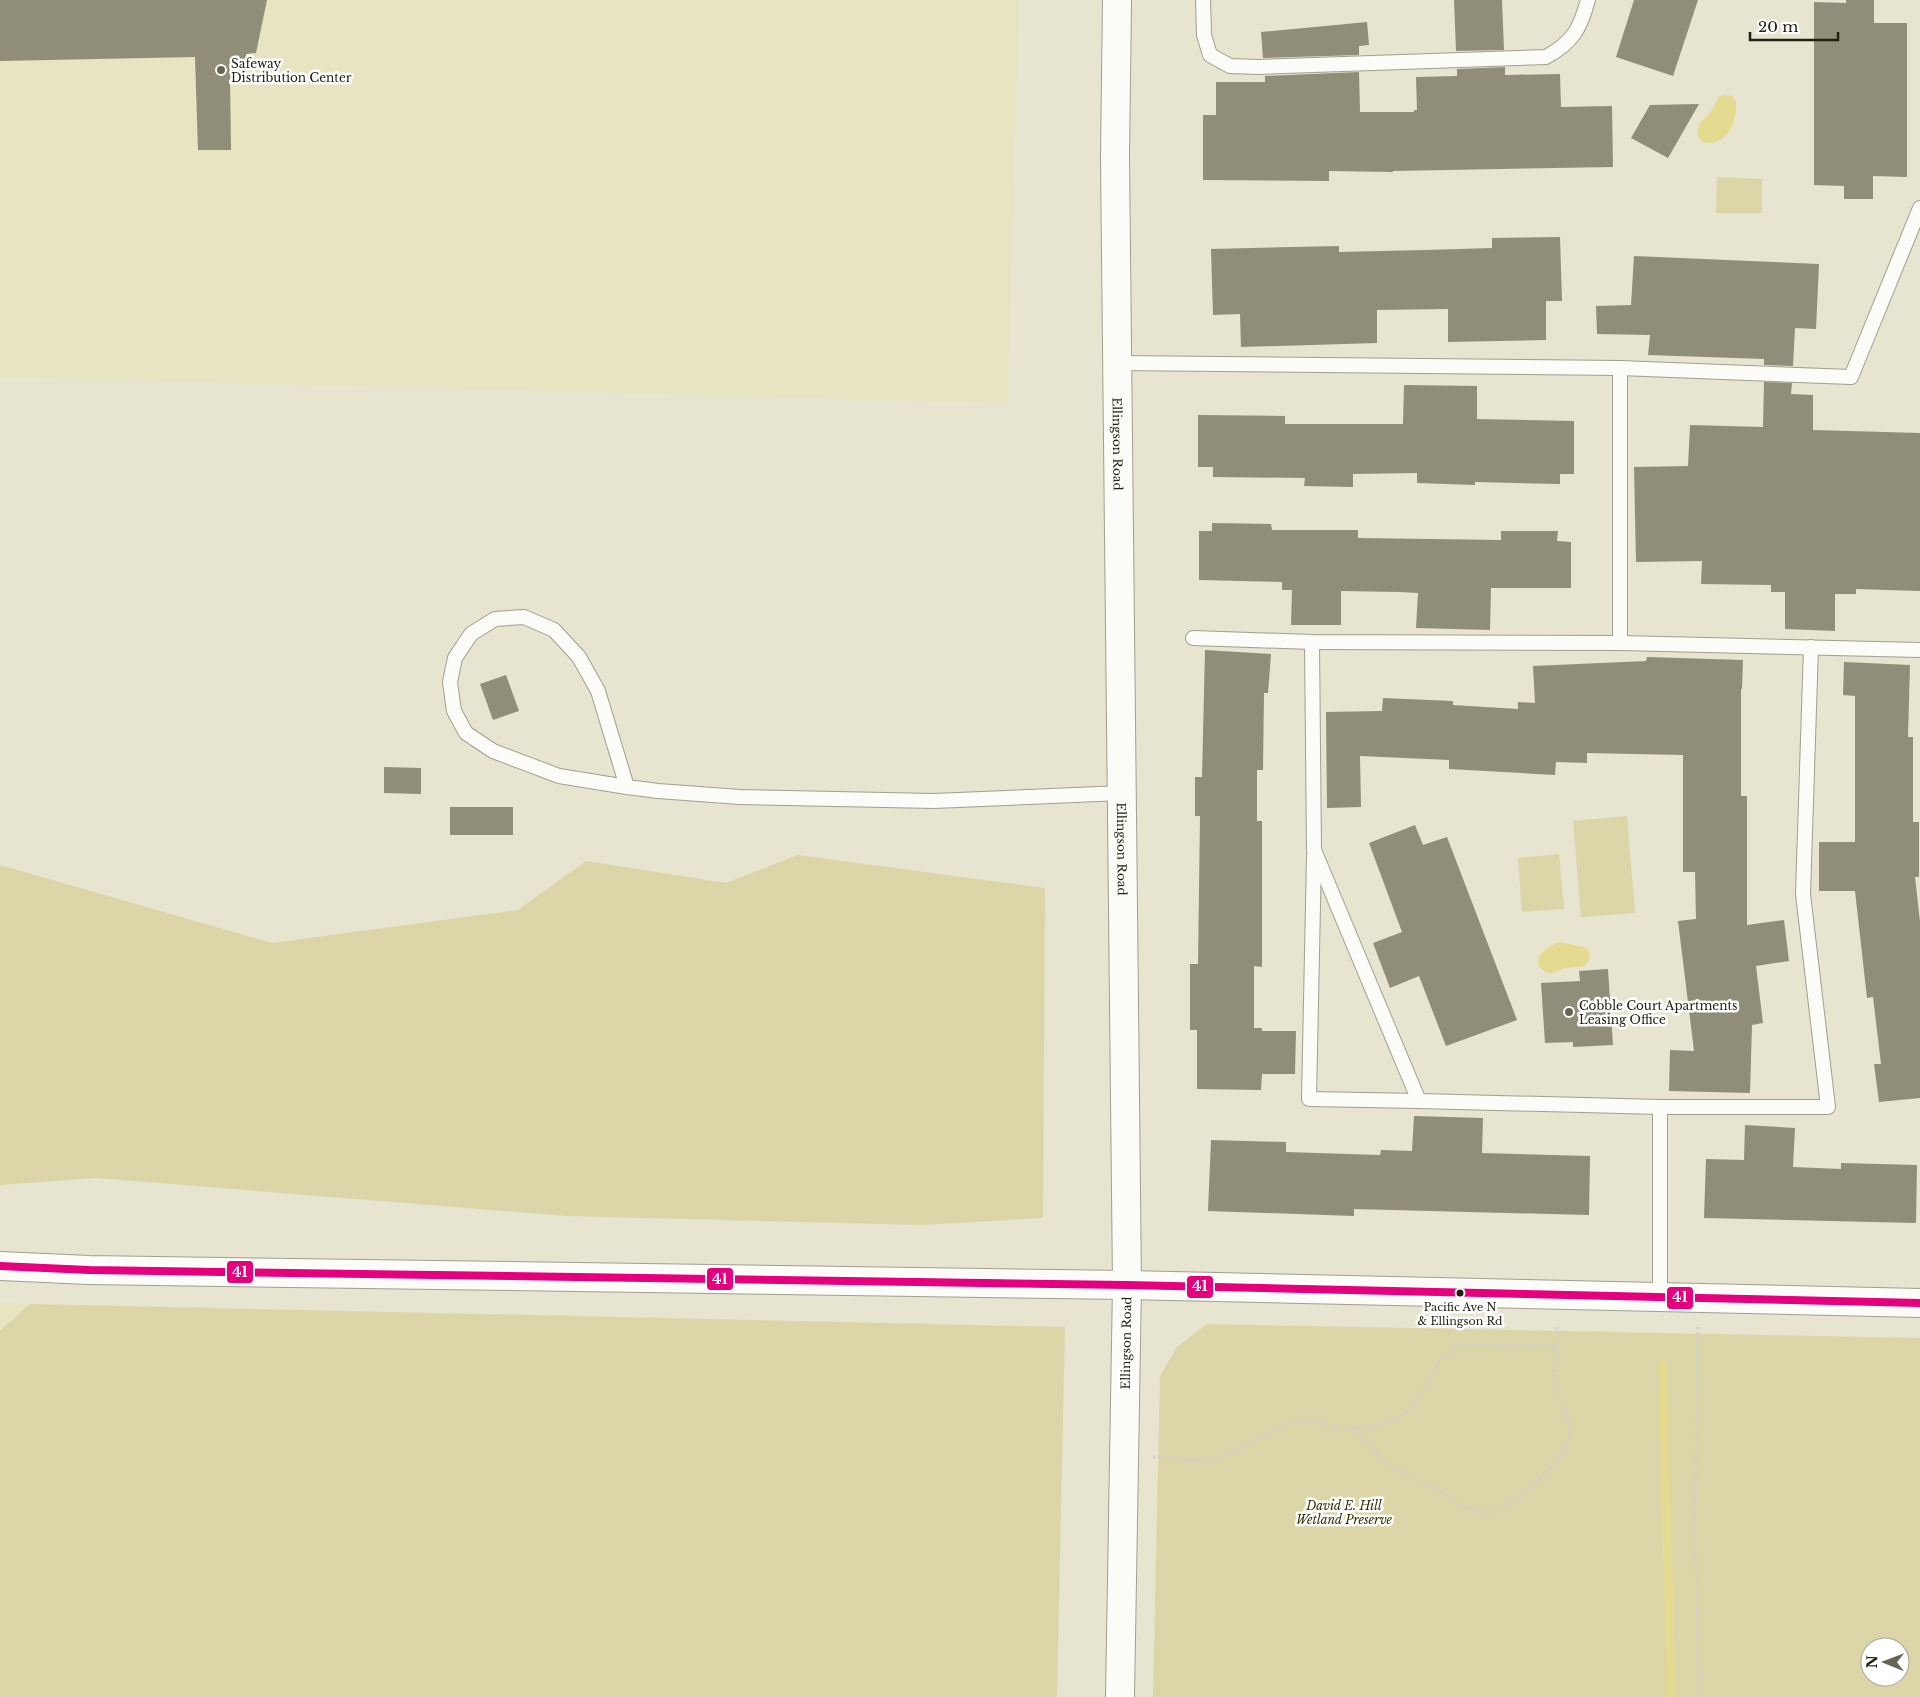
<svg xmlns="http://www.w3.org/2000/svg" width="1920" height="1697" font-family="'Libre Baskerville',serif">
<rect width="100%" height="100%" fill="#e7e4d0"/>
<g fill="#e8e3c1">
<polygon points="0,0 1019,0 1007,403 0,377"/>
<polygon points="0,1302 30,1304 0,1331"/>
</g>
<g fill="#dcd5a7" fill-rule="evenodd">
<polygon points="1717,177 1762,179 1762,213 1716,213"/>
<polygon points="1627,816 1635,913 1581,917 1573,821"/>
<polygon points="1559,854 1564,909 1522,912 1518,858"/>
<polygon points="798,855 1045,888 1043,1218 921,1225 567,1216 97,1178 0,1185 0,865 272,943 518,910 586,861 726,883"/>
<polygon points="30,1304 1065,1327 1057,1697 0,1697 0,1331"/>
<path d="M1207 1324 1920 1338V1697H1153L1160 1376 1177 1347ZM1870 1647H1900V1677H1870Z"/>
</g>
<g fill="#e4da90">
<path d="M1725 95 1732 96 1736 102C1738 152 1689 151 1699 126 1701 120 1706 118 1709 114 1714 109 1716 102 1718 97Z"/>
<path d="M1561 942 1587 948 1590 954 1589 960 1585 966 1565 968 1550 974C1525 963 1544 947 1561 942Z"/>
</g>
<g fill="none" stroke-linecap="round" stroke-linejoin="round">
<polyline stroke="#e4da90" stroke-width="9" points="1663,1366 1671,1697"/>
</g>
<g fill="#908d79">
<polygon points="0,0 267,0 256,53 246,54 247,79 230,79 231,150 198,150 195,57 0,61"/>
<polygon points="1454,0 1502,0 1504,50 1456,51"/>
<polygon points="1634,0 1698,0 1673,76 1616,57"/>
<polygon points="1846,0 1874,0 1874,23 1907,23 1907,177 1873,176 1873,199 1844,199 1844,186 1814,185 1814,2 1846,3"/>
<polygon points="1367,22 1369,45 1359,46 1359,55 1263,58 1261,32"/>
<polygon points="1505,67 1505,75 1560,74 1561,107 1612,106 1613,167 1393,171 1393,172 1329,171 1329,181 1203,180 1203,115 1216,115 1216,82 1265,82 1265,76 1359,72 1360,112 1414,112 1414,110 1417,110 1416,77 1457,76 1457,69"/>
<polygon points="1699,104 1668,158 1631,138 1650,105"/>
<polygon points="1560,237 1562,301 1546,301 1546,340 1448,342 1448,309 1377,310 1377,343 1241,347 1240,314 1213,315 1211,249 1339,246 1339,252 1426,250 1492,248 1492,238"/>
<polygon points="1634,256 1819,264 1816,329 1795,328 1793,366 1764,365 1764,359 1648,355 1650,335 1597,334 1596,306 1631,305"/>
<polygon points="1764,382 1792,383 1791,394 1813,395 1813,430 1920,433 1920,591 1856,589 1856,594 1835,594 1835,631 1785,629 1785,592 1771,592 1771,585 1701,584 1702,561 1636,562 1634,467 1688,466 1690,425 1763,427"/>
<polygon points="1404,385 1477,386 1477,419 1574,421 1574,474 1560,474 1560,484 1475,482 1475,485 1417,483 1417,473 1353,474 1353,487 1304,486 1305,478 1213,477 1213,467 1198,467 1198,415 1285,416 1285,424 1403,424"/>
<polygon points="1212,523 1271,524 1272,530 1358,530 1358,538 1501,540 1501,531 1558,531 1557,541 1571,542 1571,588 1491,588 1490,630 1416,628 1418,593 1400,592 1341,591 1341,625 1291,625 1292,590 1282,590 1282,582 1199,580 1199,531 1212,531"/>
<polygon points="1205,650 1271,654 1268,693 1264,693 1263,770 1257,770 1257,821 1262,821 1262,967 1254,966 1254,1028 1262,1028 1262,1031 1296,1031 1295,1074 1262,1074 1261,1090 1197,1089 1197,1030 1190,1030 1190,964 1198,964 1200,816 1195,816 1195,777 1202,777"/>
<polygon points="1647,657 1743,660 1742,689 1741,689 1741,796 1747,796 1747,925 1784,920 1789,961 1756,966 1763,1023 1752,1025 1750,1093 1669,1091 1670,1050 1694,1051 1678,921 1696,919 1695,872 1683,872 1683,755 1587,753 1587,763 1556,762 1555,775 1449,769 1449,760 1360,756 1361,807 1327,808 1326,712 1382,711 1383,698 1453,701 1453,705 1518,709 1518,702 1535,703 1533,666 1646,661"/>
<polygon points="1844,662 1910,665 1908,737 1913,737 1913,822 1919,822 1919,877 1915,877 1920,922 1920,1098 1879,1102 1874,1064 1881,1064 1873,997 1867,998 1855,891 1819,891 1819,842 1855,842 1855,696 1843,695"/>
<polygon points="506,675 519,711 493,720 480,684"/>
<polygon points="384,767 421,768 421,794 384,793"/>
<rect x="450" y="807" width="63" height="28"/>
<polygon points="1415,825 1423,845 1447,837 1517,1020 1446,1046 1419,976 1390,988 1373,943 1402,932 1369,843"/>
<polygon points="1608,969 1613,1045 1573,1047 1573,1042 1545,1043 1541,983 1580,981 1579,971"/>
<polygon points="1414,1116 1483,1118 1482,1153 1590,1156 1589,1215 1354,1209 1354,1216 1208,1211 1211,1140 1286,1142 1286,1152 1380,1155 1381,1150 1412,1151"/>
<polygon points="1745,1125 1795,1128 1793,1167 1841,1169 1841,1163 1917,1165 1916,1223 1704,1218 1706,1159 1744,1160"/>
</g>
<g fill="none" stroke-linecap="round" stroke-linejoin="round">
<defs>
<g id="service">
<path d="M1203 0 1204 35 1210 55 1230 66 1259 67 1546 57C1573 42 1580 29 1588 0"/>
<polyline points="1117,363 1620,368 1851,377 1920,208"/>
<polyline points="1193,638 1312,642 1620,643 1920,650"/>
<polyline points="1312,642 1314,850 1419,1101 1660,1107 1828,1107 1803,894 1811,647"/>
<polyline points="1620,643 1620,368"/>
<polyline points="627,787 598,691 579,657 554,630 524,617 495,619 471,634 455,658 450,682 454,711 466,733 493,751 559,776 627,787 658,791 740,797 934,801 1122,793"/>
<polyline points="1314,856 1309,1099 1419,1101"/>
<polyline points="1660,1297 1660,1107"/>
</g>
<polyline id="tertiary" points="0,1266 89,1270 1127,1285 1920,1303"/>
<g id="secondary">
<path id="s1" d="M1117 0 1115 158 1127 1285 1120 1697"/>
</g>
</defs>
<use href="#service" stroke="#a19f90" stroke-width="16"/>
<use href="#tertiary" stroke="#a19f90" stroke-width="30"/>
<use href="#secondary" stroke="#a19f90" stroke-width="30"/>
<g stroke="#d1d0ca" stroke-width="3" stroke-dasharray="2.5 2.5" stroke-linecap="butt">
<polyline points="1698,1327 1695,1534 1700,1697"/>
<polyline points="1353,1428 1387,1464 1442,1492 1459,1504 1475,1511 1489,1513 1498,1510 1518,1498 1548,1471 1563,1453 1569,1438 1569,1423 1554,1383 1556,1346"/>
<polyline points="1153,1457 1197,1460 1217,1458 1235,1451 1289,1423 1302,1421 1353,1428 1379,1425 1402,1416 1414,1404 1440,1361 1461,1345 1556,1346 1557,1325"/>
</g>
<use href="#service" stroke="#fbfbf8" stroke-width="14"/>
<use href="#tertiary" stroke="#fbfbf8" stroke-width="28"/>
<use href="#secondary" stroke="#fbfbf8" stroke-width="28"/>
<defs>
<polyline id="bus-1" points="0,1266 89,1270 1127,1285 1920,1303"/>
</defs>
<use href="#bus-1" stroke="#fff" stroke-width="11"/>
<use href="#bus-1" stroke="#e5007d" stroke-width="8"/>
</g>
<g fill="#676554" stroke="#fff" stroke-width="2">
<circle cx="221" cy="70" r="5"/>
<circle cx="1569" cy="1012" r="5"/>
</g>
<circle fill="#222012" stroke="#fff" stroke-width="2" cx="1460" cy="1293" r="4.5"/>
<g text-anchor="middle" dominant-baseline="central" stroke-width="5" stroke-linejoin="round" paint-order="stroke">
<g font-size="11" fill="#222012" stroke="#fff">
<text x="1460" y="1307">Pacific Ave N<tspan x="1460" dy="14">&amp; Ellingson Rd</tspan></text>
</g>
<g font-size="12" fill="#222012" stroke="#fff" text-anchor="start">
<text x="231" y="63">Safeway<tspan x="231" dy="14">Distribution Center</tspan></text>
<text x="1579" y="1005">Cobble Court Apartments<tspan x="1579" dy="14">Leasing Office</tspan></text>
</g>
<g font-size="12" fill="#222012" stroke="#fff">
<text stroke="none"><textPath href="#s1" startOffset="444">Ellingson Road</textPath></text>
<text stroke="none"><textPath href="#s1" startOffset="849">Ellingson Road</textPath></text>
<text transform="translate(1126 1343) rotate(-89)">Ellingson Road</text>
</g>
<g font-size="12" font-style="italic" fill="#322c01" stroke="#fff">
<text x="1344" y="1505">David E. Hill<tspan x="1344" dy="14">Wetland Preserve</tspan></text>
</g>
</g>
<g stroke="#fff" stroke-width="2">
<rect x="226" y="1260" width="28" height="24" rx="5" fill="#e5007d"/>
<rect x="706" y="1267" width="28" height="24" rx="5" fill="#e5007d"/>
<rect x="1186" y="1275" width="28" height="24" rx="5" fill="#e5007d"/>
<rect x="1666" y="1286" width="28" height="24" rx="5" fill="#e5007d"/>
</g>
<g font-size="14" text-anchor="middle" font-weight="bold" fill="#fff">
<text x="240" y="1277">41</text>
<text x="720" y="1284">41</text>
<text x="1200" y="1291">41</text>
<text x="1680" y="1302">41</text>
</g>
<g transform="translate(1885 1662) rotate(271)"><circle r="24" fill="#ffffff" stroke="#a7a6a0"/>
<path d="M0-4L9 19L0 12L-9 19Z" fill="#676554"/>
<text y="-8" font-size="14" font-weight="bold" text-anchor="middle" fill="#222012">N</text>
</g>
<path d="M1750 32v8h88v-8" fill="none" stroke="#222012" stroke-width="2.5"/>
<text x="1758" y="32" font-size="15" fill="#222012" stroke="#ffffff" stroke-width="4" paint-order="stroke">20 m</text>
</svg>
